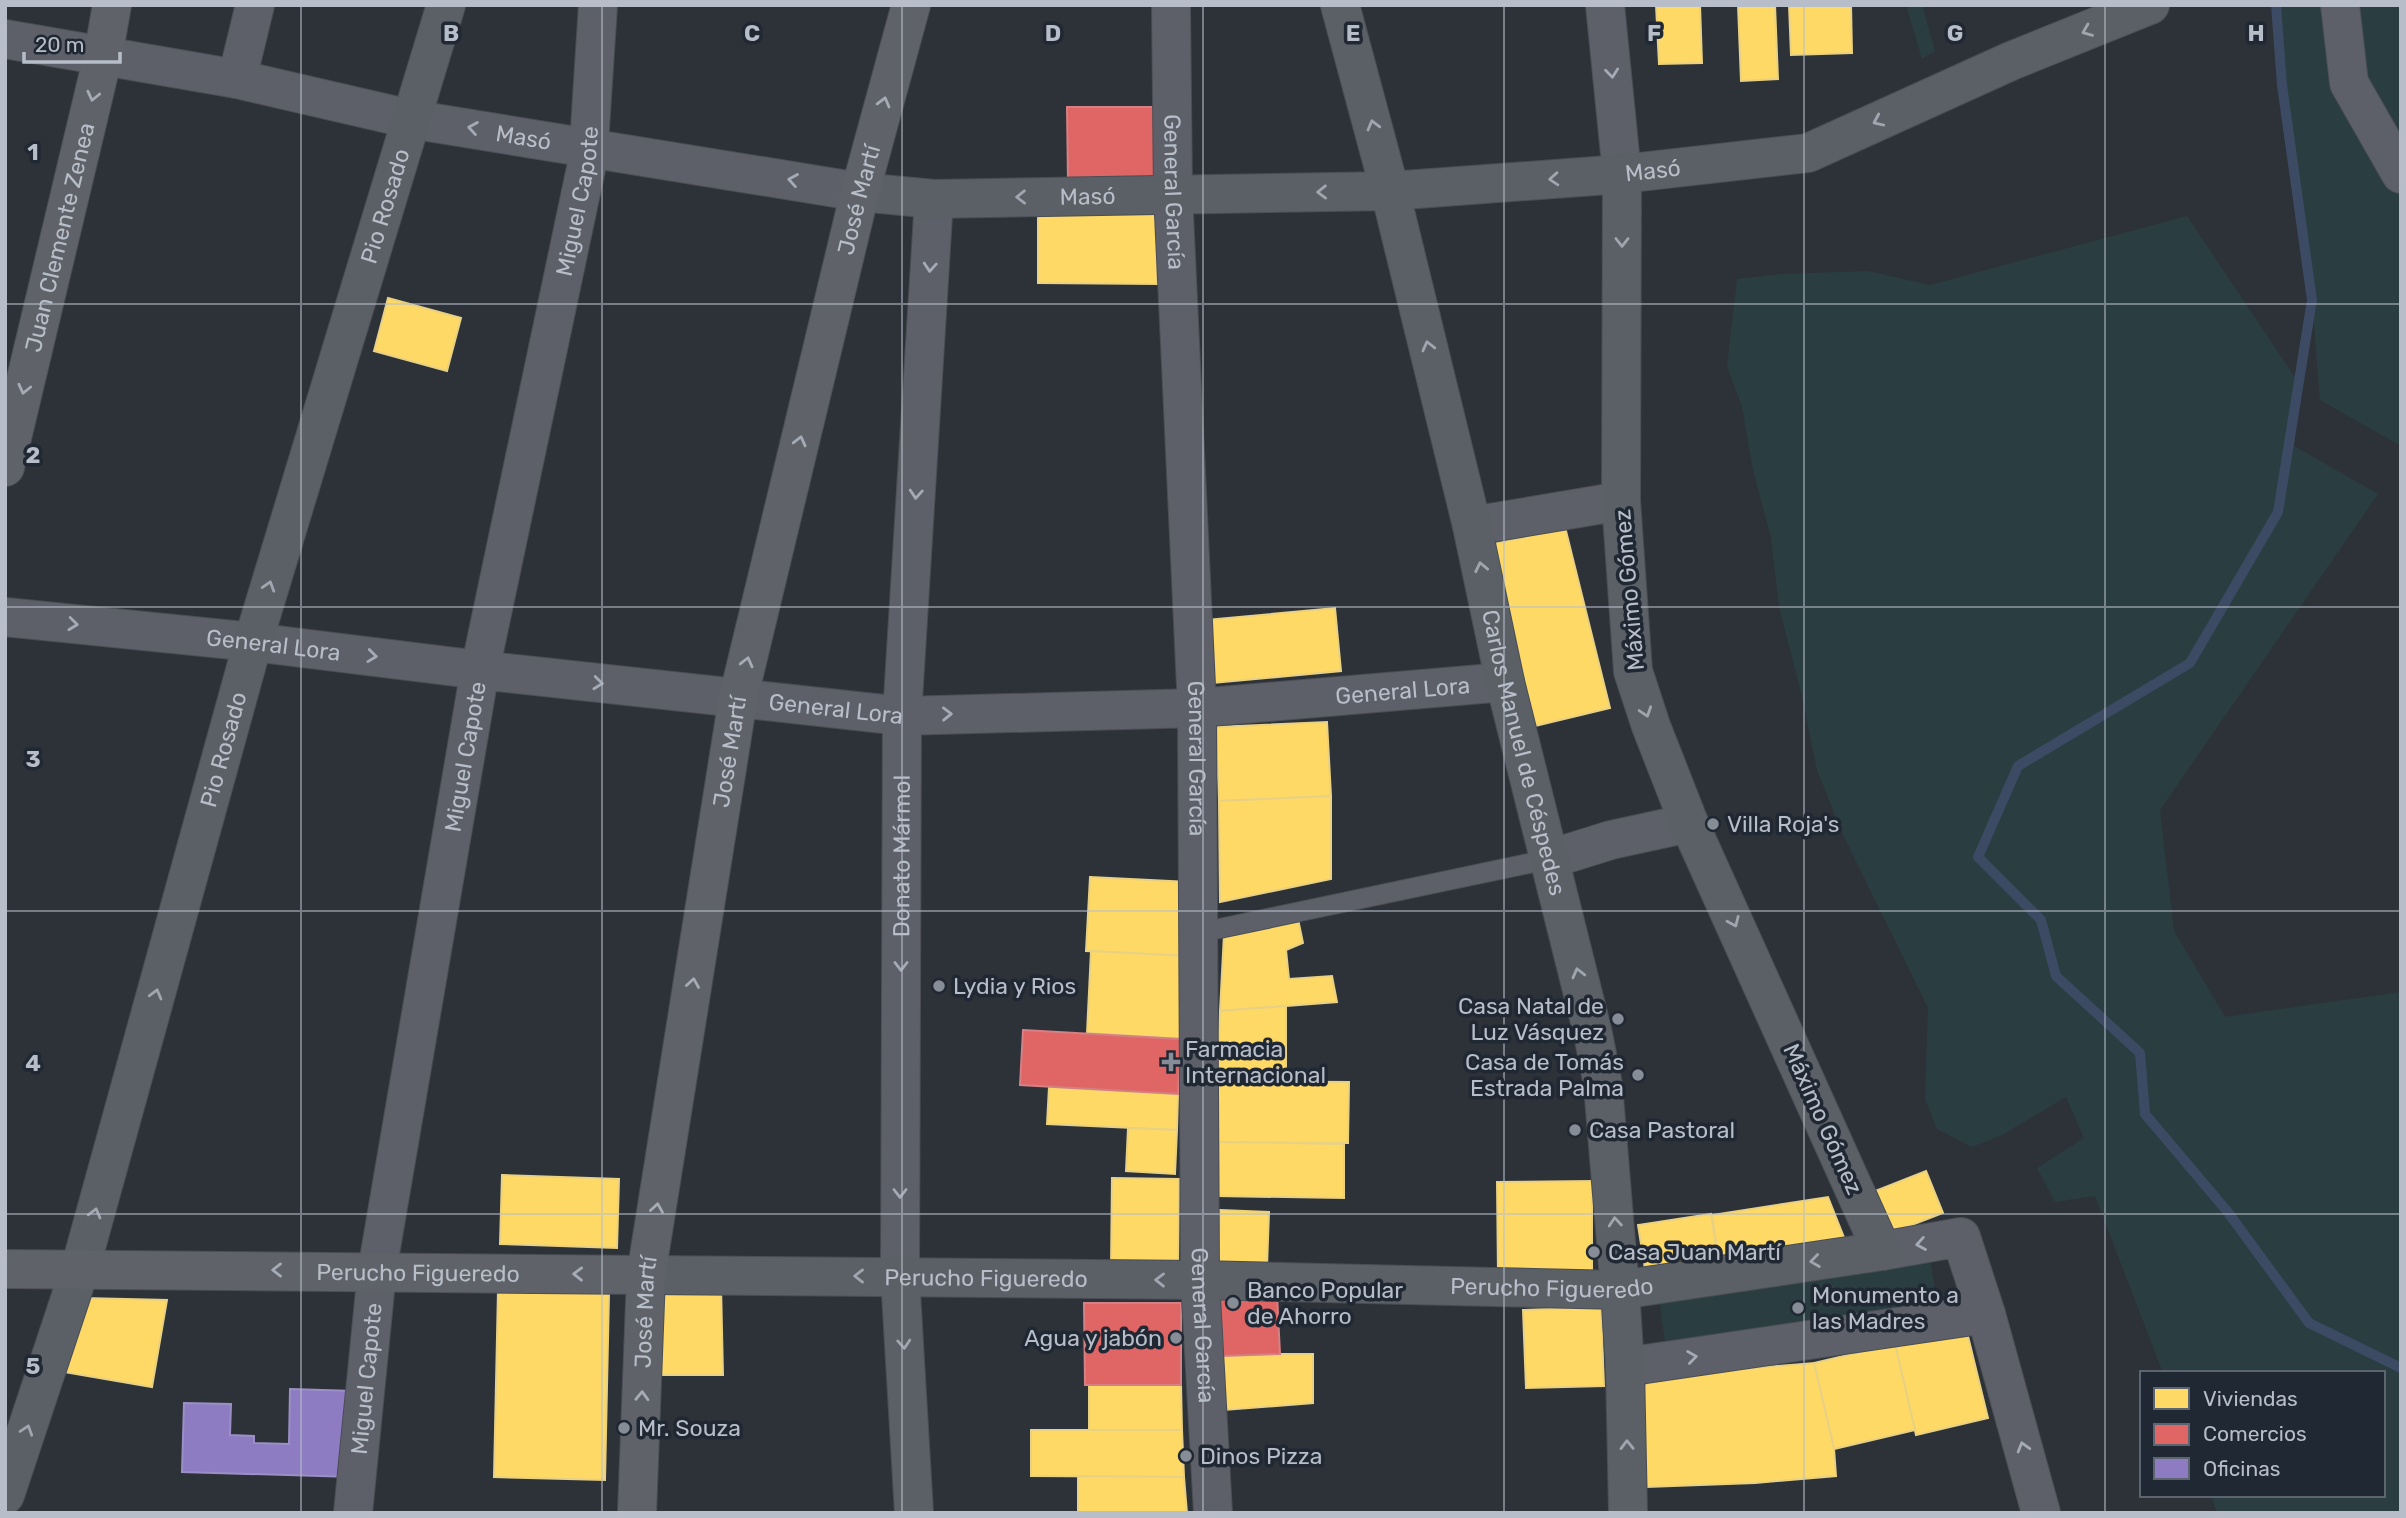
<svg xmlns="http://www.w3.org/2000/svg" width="2406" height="1518" font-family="Rubik,sans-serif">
<rect width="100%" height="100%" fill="#2d3239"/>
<g fill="#2a3d40">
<polygon points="1906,5 1922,5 1935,51 1922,59"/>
<polygon points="2276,5 2401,5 2401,446 2320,400 2312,300 2282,85"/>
<polygon points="2187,216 2298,382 2289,443 2378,494 2160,810 2174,931 2225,1017 2401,992 2401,1513 2217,1513 2211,1495 2383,1495 2383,1373 2163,1373 2095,1196 2055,1202 2037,1168 2084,1138 2066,1097 2002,1135 1972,1147 1937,1129 1925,1099 1928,1008 1843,835 1817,770 1801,692 1779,607 1771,538 1753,470 1742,407 1727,366 1737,279 1783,274 1868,271 1930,285"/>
<polygon points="1930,1258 1937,1303 1665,1342 1659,1298"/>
</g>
<g fill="#ffd966" stroke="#e9d184" stroke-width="2">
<polygon points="1656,5 1700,5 1702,63 1659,64"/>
<polygon points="1738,5 1775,5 1778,79 1741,81"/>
<polygon points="1789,5 1851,5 1852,53 1791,55"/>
<polygon points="1038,212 1157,213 1157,284 1038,283"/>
<polygon points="388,298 461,318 447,371 374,351"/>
<polygon points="1565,527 1610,708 1535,726 1490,545"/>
<polygon points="1335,608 1341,671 1213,683 1207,620"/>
<polygon points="1327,722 1331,796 1219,801 1216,727"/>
<polygon points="1331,796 1331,879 1220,902 1219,801"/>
<polygon points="1090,877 1189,882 1186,956 1086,951"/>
<polygon points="1298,919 1303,943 1286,950 1289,979 1332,976 1337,1002 1220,1011 1224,934"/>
<polygon points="1091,951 1186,956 1181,1039 1087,1033"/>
<polygon points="1286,1006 1286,1082 1217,1081 1220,1011"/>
<polygon points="1217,1081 1349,1082 1348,1143 1217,1142"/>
<polygon points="1049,1087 1178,1094 1177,1130 1047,1124"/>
<polygon points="1128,1128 1177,1130 1175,1174 1126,1171"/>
<polygon points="1217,1142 1344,1144 1344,1198 1216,1196"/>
<polygon points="1926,1171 1943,1213 1886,1235 1870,1193"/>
<polygon points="502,1175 619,1179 617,1248 500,1244"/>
<polygon points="1112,1178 1179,1179 1178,1269 1111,1268"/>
<polygon points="1592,1181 1592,1273 1498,1274 1497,1182"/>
<polygon points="1828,1197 1845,1240 1718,1258 1712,1215"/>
<polygon points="1220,1210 1269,1212 1267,1267 1218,1264"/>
<polygon points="1711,1214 1718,1258 1645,1269 1638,1225"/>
<polygon points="658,1285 721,1285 723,1375 659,1375"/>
<polygon points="498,1290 609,1293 605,1480 494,1477"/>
<polygon points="83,1298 167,1300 152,1387 64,1372"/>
<polygon points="1601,1307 1604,1386 1526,1388 1523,1310"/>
<polygon points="1966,1328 1988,1418 1916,1435 1895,1344"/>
<polygon points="1895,1344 1915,1430 1834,1449 1814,1363"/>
<polygon points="1280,1354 1313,1354 1313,1403 1224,1410 1222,1356"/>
<polygon points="1814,1363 1834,1449 1836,1476 1755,1483 1647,1487 1637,1393 1656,1376"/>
<polygon points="1089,1385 1181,1385 1182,1430 1089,1430"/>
<polygon points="1031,1430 1182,1430 1184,1477 1031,1476"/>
<polygon points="1078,1476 1184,1477 1187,1513 1078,1513"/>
</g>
<g fill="#e06666" stroke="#d48084" stroke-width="2">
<polygon points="1067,107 1155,107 1156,180 1068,181"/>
<polygon points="1023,1030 1181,1039 1178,1094 1020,1085"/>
<polygon points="1218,1292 1277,1294 1280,1354 1222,1356"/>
<polygon points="1084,1303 1181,1303 1181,1385 1085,1385"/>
</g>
<polygon fill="#8e7cc3" stroke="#9a90c5" stroke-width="2" points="290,1389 354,1391 352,1477 182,1472 184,1403 231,1404 230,1435 254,1436 254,1443 289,1444"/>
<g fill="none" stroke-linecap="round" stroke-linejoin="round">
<polyline stroke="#3c4b63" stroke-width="10" points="2276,5 2282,85 2312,300 2278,512 2190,663 2018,766 1978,857 2041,920 2056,976 2140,1053 2145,1114 2227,1211 2309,1323 2401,1368"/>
<defs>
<polyline id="lane" points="1198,933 1550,859"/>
<g id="street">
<path id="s1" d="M1171 5 1173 193 1197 708 1200 1280 1213 1513"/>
<polyline points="1605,5 1622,174"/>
<polyline points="2340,5 2349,83 2401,174"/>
<path id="s2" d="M5 39 237 79 410 119 860 192"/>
<polyline points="237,79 255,5"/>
<polyline points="1472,526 1621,501"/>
<path id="s3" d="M5 617 253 642 480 670 902 716 1197 708 1505 682"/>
<polyline points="1550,859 1611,840 1689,823"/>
<polyline points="1882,1251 1961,1237 1986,1314 2041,1513"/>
<path id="s4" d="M900 1276 902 716 934 199"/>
<polyline points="1625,1367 1986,1314"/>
<path id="s5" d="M353 1513 377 1271 480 670 588 159 598 5"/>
</g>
<g id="secondary">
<path id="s6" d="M1340 5 1390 191 1472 526 1505 682 1593 1034 1603 1085 1620 1290 1625 1367 1628 1513"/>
<path id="s7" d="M860 192 934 199 1390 191 1622 174 1808 153 2011 61 2150 5"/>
<path id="s8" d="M646 1275 1200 1280 1620 1290 1882 1251 1689 823 1651 726 1633 671 1621 501 1622 174"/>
<polyline points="900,1276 914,1513"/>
<path id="s9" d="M5 1495 80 1269 253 642 446 5"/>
</g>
<g id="primary">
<path id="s10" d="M5 467 103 56 112 5"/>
<path id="s11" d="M5 1269 646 1275"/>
<path id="s12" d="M637 1513 646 1275 738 699 860 192 911 5"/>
</g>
</defs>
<use href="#lane" stroke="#4a4e54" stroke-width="21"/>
<use href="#street" stroke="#4a4e54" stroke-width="40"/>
<use href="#secondary" stroke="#4a4e54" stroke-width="40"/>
<use href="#primary" stroke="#4b4e56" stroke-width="40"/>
<use href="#lane" stroke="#5d6068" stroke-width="19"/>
<use href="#street" stroke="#5d6068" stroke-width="38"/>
<use href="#secondary" stroke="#5b5f66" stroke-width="38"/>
<use href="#primary" stroke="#5f6369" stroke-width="38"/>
</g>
<defs><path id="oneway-chevron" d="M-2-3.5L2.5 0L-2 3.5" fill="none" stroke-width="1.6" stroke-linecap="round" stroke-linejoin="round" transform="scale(1.75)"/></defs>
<g stroke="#a0a6b0">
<use href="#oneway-chevron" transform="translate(2087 31) rotate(158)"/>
<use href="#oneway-chevron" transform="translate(1878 121) rotate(156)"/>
<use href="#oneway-chevron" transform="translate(1373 125) rotate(-105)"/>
<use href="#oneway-chevron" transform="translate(1554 179) rotate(176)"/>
<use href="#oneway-chevron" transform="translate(1322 192) rotate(179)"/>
<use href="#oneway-chevron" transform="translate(1021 197) rotate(179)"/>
<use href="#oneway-chevron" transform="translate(1622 242) rotate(90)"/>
<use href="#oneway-chevron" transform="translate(1428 346) rotate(-104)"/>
<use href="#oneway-chevron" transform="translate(1481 567) rotate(-102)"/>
<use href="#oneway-chevron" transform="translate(269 586) rotate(-73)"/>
<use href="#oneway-chevron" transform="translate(1646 712) rotate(72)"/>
<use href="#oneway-chevron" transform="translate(1734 922) rotate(66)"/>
<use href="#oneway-chevron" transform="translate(1578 973) rotate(-104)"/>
<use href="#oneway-chevron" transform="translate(156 994) rotate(-75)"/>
<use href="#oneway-chevron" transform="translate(95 1213) rotate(-75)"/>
<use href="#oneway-chevron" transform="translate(1615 1222) rotate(-95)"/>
<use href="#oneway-chevron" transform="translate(1815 1261) rotate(172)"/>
<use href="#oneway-chevron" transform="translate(859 1276) rotate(-180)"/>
<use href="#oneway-chevron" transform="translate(1160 1280) rotate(-179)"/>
<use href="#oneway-chevron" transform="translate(904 1344) rotate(86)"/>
<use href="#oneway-chevron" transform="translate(27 1430) rotate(-72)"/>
<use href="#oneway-chevron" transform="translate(1627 1445) rotate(-91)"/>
</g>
<g stroke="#a5abb6">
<use href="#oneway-chevron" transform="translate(1612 73) rotate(84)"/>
<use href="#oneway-chevron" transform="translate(473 128) rotate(-171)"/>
<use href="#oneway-chevron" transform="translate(793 180) rotate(-170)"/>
<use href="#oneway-chevron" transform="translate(930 267) rotate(94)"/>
<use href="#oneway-chevron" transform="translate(916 494) rotate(94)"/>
<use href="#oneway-chevron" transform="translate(73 624) rotate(6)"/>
<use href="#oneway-chevron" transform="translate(372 656) rotate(7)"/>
<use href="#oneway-chevron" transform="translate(598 683) rotate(6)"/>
<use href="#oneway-chevron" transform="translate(947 714) rotate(-1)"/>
<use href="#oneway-chevron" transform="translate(901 966) rotate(90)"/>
<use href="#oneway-chevron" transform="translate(900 1193) rotate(90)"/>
<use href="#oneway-chevron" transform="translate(1921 1244) rotate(170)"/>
<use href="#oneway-chevron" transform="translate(1692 1357) rotate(-8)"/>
<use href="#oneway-chevron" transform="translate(2023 1447) rotate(-106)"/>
</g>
<g stroke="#a5acb6">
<use href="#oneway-chevron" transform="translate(93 96) rotate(103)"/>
<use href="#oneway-chevron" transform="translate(884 102) rotate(-75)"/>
<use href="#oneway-chevron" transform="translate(24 389) rotate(103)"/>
<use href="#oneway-chevron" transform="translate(800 441) rotate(-76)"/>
<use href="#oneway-chevron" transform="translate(747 662) rotate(-76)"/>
<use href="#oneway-chevron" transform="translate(693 983) rotate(-81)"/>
<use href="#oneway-chevron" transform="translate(657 1208) rotate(-81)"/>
<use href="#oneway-chevron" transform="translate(277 1270) rotate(-180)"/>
<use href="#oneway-chevron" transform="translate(578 1274) rotate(-179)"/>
<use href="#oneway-chevron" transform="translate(642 1396) rotate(-88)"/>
</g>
<path fill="none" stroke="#b7bec9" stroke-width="2" stroke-opacity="0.55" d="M301 5V1513M602 5V1513M902 5V1513M1203 5V1513M1504 5V1513M1804 5V1513M2105 5V1513M5 304H2401M5 607H2401M5 911H2401M5 1214H2401"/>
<g fill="#878d97" stroke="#202834" stroke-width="2.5">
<circle cx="1713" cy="824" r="7"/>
<circle cx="939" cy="986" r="7"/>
<circle cx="1618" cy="1019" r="7"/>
<path d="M1167.5 1051.5h7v7h7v7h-7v7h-7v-7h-7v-7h7z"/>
<circle cx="1638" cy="1075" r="7"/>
<circle cx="1575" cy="1130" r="7"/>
<circle cx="1594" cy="1252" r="7"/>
<circle cx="1233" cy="1303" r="7"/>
<circle cx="1798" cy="1308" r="7"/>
<circle cx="1176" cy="1338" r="7"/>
<circle cx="624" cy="1428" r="7"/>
<circle cx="1186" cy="1456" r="7"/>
</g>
<g text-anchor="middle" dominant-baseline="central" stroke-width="7" stroke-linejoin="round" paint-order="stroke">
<g font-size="23" fill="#b7bec9" stroke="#202834">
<text stroke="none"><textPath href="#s2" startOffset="528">Masó</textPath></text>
<text stroke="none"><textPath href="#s7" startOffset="794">Masó</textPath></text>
<text stroke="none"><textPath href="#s1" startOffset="187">General García</textPath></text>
<text stroke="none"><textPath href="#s7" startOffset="228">Masó</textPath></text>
<text stroke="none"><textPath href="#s12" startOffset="1335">José Martí</textPath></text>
<text stroke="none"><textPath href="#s5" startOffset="1332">Miguel Capote</textPath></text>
<text stroke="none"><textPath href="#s9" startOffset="1344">Pio Rosado</textPath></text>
<text stroke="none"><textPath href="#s10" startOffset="236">Juan Clemente Zenea</textPath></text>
<text transform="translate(1629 590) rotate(-95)">Máximo Gómez</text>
<text stroke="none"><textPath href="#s3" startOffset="270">General Lora</textPath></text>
<text stroke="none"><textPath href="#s3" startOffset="1404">General Lora</textPath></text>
<text stroke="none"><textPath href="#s3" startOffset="836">General Lora</textPath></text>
<text stroke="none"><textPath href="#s9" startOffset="777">Pio Rosado</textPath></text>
<text stroke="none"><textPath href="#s12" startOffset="768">José Martí</textPath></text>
<text stroke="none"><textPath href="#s6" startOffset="770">Carlos Manuel de Céspedes</textPath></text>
<text stroke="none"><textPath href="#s5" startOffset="765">Miguel Capote</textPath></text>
<text stroke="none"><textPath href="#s1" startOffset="754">General García</textPath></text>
<text stroke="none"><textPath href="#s4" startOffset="420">Donato Mármol</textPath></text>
<text transform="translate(1823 1119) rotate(66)">Máximo Gómez</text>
<text stroke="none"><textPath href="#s11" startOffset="413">Perucho Figueredo</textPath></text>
<text stroke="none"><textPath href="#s8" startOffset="340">Perucho Figueredo</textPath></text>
<text stroke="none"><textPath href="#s8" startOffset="906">Perucho Figueredo</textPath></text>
<text stroke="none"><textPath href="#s12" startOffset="201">José Martí</textPath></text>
<text stroke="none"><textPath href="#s1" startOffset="1321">General García</textPath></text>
<text stroke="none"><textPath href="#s5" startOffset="135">Miguel Capote</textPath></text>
</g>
<g font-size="23" fill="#b7bec9" stroke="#202834" text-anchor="start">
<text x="1727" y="824">Villa Roja's</text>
<text x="953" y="986">Lydia y Rios</text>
<text x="1604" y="1006" text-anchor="end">Casa Natal de<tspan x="1604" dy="26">Luz Vásquez</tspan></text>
<text x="1185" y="1049">Farmacia<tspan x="1185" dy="26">Internacional</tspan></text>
<text x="1624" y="1062" text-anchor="end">Casa de Tomás<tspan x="1624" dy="26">Estrada Palma</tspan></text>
<text x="1589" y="1130">Casa Pastoral</text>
<text x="1608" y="1252">Casa Juan Martí</text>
<text x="1247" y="1290">Banco Popular<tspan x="1247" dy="26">de Ahorro</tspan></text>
<text x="1812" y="1295">Monumento a<tspan x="1812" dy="26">las Madres</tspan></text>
<text x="1162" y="1338" text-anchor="end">Agua y jabón</text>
<text x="638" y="1428">Mr. Souza</text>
<text x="1200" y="1456">Dinos Pizza</text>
</g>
</g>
<g font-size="23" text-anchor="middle" font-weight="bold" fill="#b7bec9" stroke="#202834" stroke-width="7" stroke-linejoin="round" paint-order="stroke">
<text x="451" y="41">B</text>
<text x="752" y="41">C</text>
<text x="1053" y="41">D</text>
<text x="1353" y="41">E</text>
<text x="1654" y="41">F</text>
<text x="1955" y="41">G</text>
<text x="2256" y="41">H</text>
<text x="33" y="160">1</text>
<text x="33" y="463">2</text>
<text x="33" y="767">3</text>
<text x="33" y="1071">4</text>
<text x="33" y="1374">5</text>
</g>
<rect width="2406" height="1518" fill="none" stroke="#b7bec9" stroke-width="14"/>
<rect x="2140" y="1371" width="245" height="126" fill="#202834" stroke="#5c6470" stroke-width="2"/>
<rect x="2154" y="1388" width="35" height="21" fill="#ffd966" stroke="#5c6470" stroke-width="2"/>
<text x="2203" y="1406" font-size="21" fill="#b7bec9">Viviendas</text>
<rect x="2154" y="1424" width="35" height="21" fill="#e06666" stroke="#5c6470" stroke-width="2"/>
<text x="2203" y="1441" font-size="21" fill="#b7bec9">Comercios</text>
<rect x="2154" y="1458" width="35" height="21" fill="#8e7cc3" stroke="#5c6470" stroke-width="2"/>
<text x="2203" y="1476" font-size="21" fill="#b7bec9">Oficinas</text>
<path d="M24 52v10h96v-10" fill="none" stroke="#b7bec9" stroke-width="3.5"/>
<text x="35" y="52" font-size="21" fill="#b7bec9" stroke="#202834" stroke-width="5" paint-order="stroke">20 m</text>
</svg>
